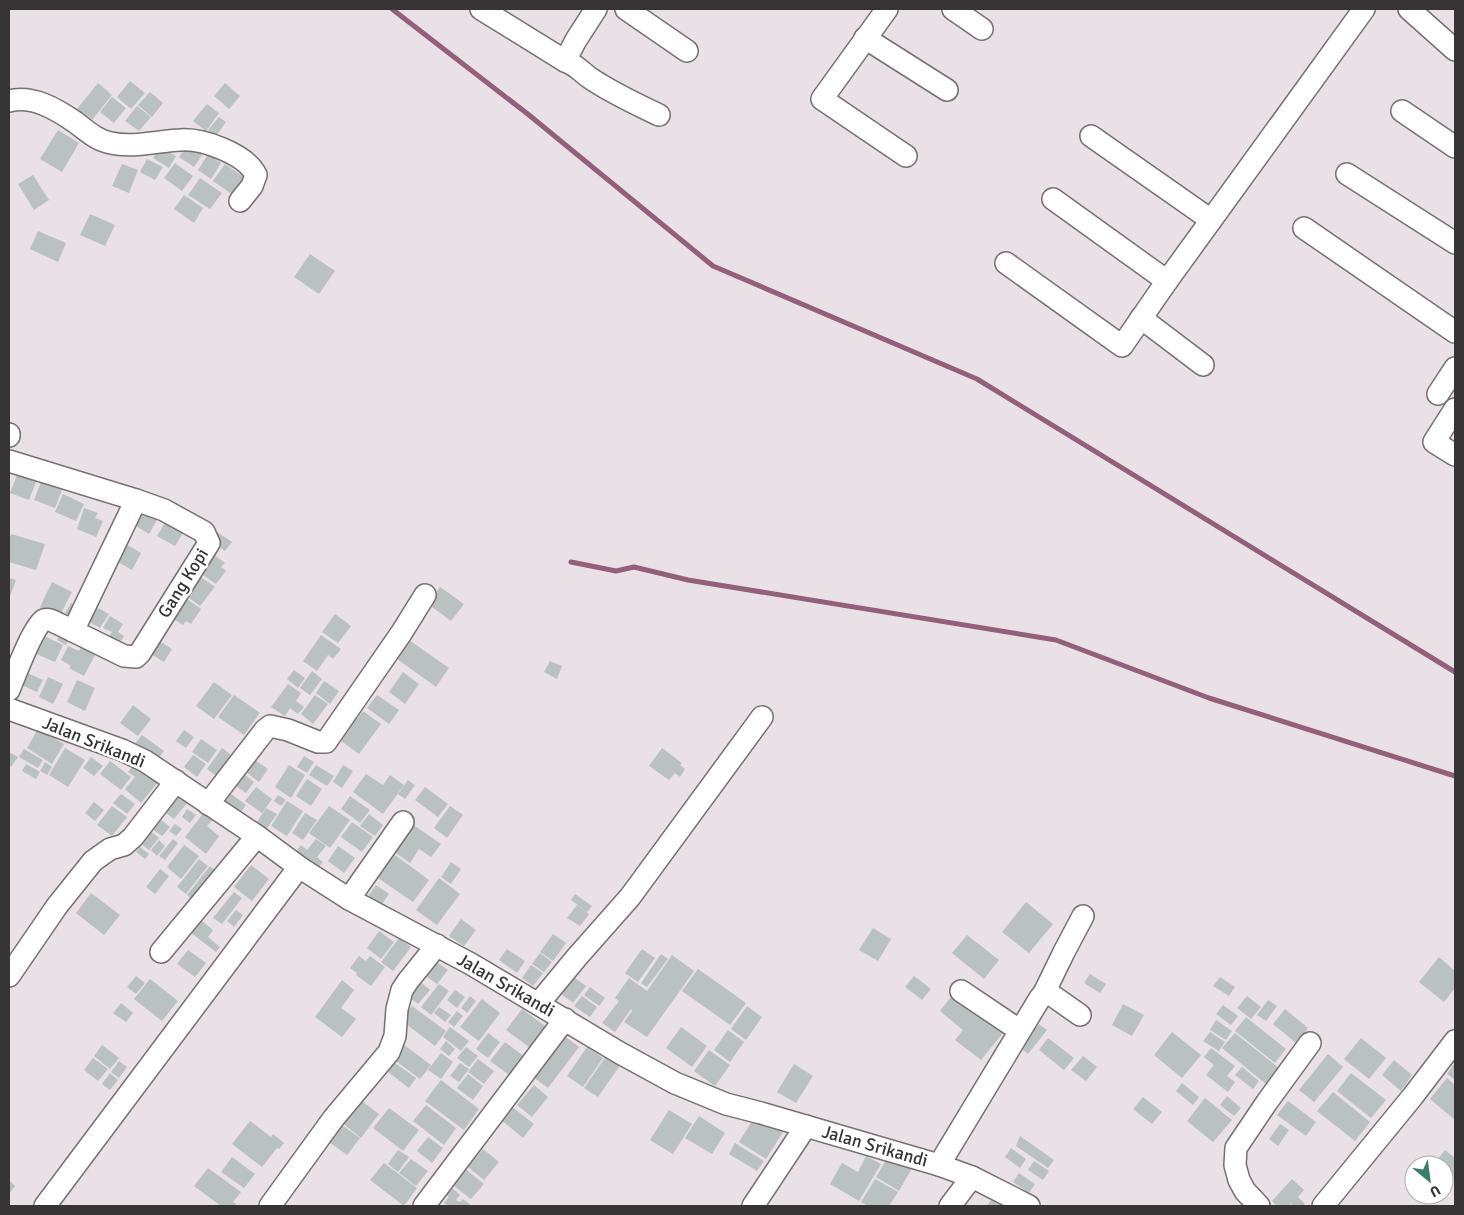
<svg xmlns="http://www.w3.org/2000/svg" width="1464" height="1215" font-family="Signika,sans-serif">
<rect width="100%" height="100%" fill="#e9e1e5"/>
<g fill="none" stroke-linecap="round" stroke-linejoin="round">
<g stroke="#935f7a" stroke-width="5">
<polyline points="392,9 529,115 713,266 977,379 1455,672"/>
<polyline points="571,562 616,571 634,567 688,580 1056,640 1209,698 1455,776"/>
</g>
</g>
<g fill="#b9c2c0">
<polygon points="130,81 145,93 131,109 117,97"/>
<polygon points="98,83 112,95 92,120 77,109"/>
<polygon points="225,83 240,96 229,109 214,96"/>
<polygon points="150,92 163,103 152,117 138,105"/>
<polygon points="112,97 126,108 114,123 100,112"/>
<polygon points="207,104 219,113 206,131 193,121"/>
<polygon points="137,106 151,117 139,131 125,121"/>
<polygon points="219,117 226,122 216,136 208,130"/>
<polygon points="58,130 79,143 62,172 40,159"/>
<polygon points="188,145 202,155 194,167 179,157"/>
<polygon points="160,147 176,156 169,168 153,158"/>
<polygon points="208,154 221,163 211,179 198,170"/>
<polygon points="147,159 163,167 155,180 140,172"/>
<polygon points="175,163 193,176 182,191 164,178"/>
<polygon points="122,164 138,170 129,193 112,186"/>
<polygon points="225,164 248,180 236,197 213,181"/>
<polygon points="33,175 49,200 34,210 18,184"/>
<polygon points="200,178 222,193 210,209 188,195"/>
<polygon points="184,195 203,208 194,223 174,209"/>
<polygon points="90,214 115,225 105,246 80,235"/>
<polygon points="38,231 66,243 58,262 30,249"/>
<polygon points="310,254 335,271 319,294 294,277"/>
<polygon points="17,475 36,482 29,500 10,493"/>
<polygon points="41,482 62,490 55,508 34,500"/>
<polygon points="63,494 84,504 76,521 55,512"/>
<polygon points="84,508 98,513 95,518 103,521 96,537 77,529"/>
<polygon points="142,509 158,518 149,534 133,524"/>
<polygon points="166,521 184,531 175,546 157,536"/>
<polygon points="217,532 232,542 225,551 211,541"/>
<polygon points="11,534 45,544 36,570 9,562 9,541"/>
<polygon points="122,542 141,553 132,570 113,559"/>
<polygon points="209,551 225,563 221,567 226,571 216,584 203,575 209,566 201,561"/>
<polygon points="195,573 215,587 200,606 188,597 194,588 187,584"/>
<polygon points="9,578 16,580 9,599"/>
<polygon points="52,582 72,592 59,617 40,607"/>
<polygon points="440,587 464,604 451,621 428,604"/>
<polygon points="180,594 201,609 191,624 186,621 183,625 172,618"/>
<polygon points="71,603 80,608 74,618 65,613"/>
<polygon points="96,607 109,614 100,628 88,621"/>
<polygon points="335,614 351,626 338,643 322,632"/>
<polygon points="110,616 123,624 118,632 124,636 118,646 107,640 112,632 103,628"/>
<polygon points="61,632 70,636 66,645 57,640"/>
<polygon points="42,635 63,645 55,662 34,653"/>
<polygon points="321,635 341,649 333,659 328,655 317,671 303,661"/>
<polygon points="406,638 449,668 436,687 393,656"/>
<polygon points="158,640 172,649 164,662 149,653"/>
<polygon points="84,642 98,649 84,676 69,668 71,666 61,660 68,646 79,651"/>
<polygon points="550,661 562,666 557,679 544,672"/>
<polygon points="294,670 305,678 298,688 287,679"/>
<polygon points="23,671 43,680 37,692 17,683"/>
<polygon points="312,671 322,679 310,695 300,688"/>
<polygon points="403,672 419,684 405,704 389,692"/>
<polygon points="48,677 63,684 53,704 39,697"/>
<polygon points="77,680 95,688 85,711 67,702"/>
<polygon points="324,681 339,691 330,704 316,693"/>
<polygon points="214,682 232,695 214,719 196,706"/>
<polygon points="288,684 301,693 296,701 304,707 298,714 290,708 285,716 271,707"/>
<polygon points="234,695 260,713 244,735 218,717"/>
<polygon points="315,695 328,704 313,724 301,714"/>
<polygon points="377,695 399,710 389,724 367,708"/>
<polygon points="133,705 151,719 138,736 120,723"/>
<polygon points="363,711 381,724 359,754 341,741 350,729 341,723 349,713 357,719"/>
<polygon points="38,729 64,744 52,764 27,748"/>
<polygon points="184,730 194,737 186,748 176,741"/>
<polygon points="142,735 164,751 156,761 134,745"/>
<polygon points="201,739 217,750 208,763 192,752"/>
<polygon points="65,748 85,760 68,787 49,775"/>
<polygon points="222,748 235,758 220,779 207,769"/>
<polygon points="662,748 682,763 680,765 685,769 680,777 675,773 669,780 649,766"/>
<polygon points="24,749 43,760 38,768 19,757"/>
<polygon points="9,752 18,757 11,767 9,765"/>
<polygon points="193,755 206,764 197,777 184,767"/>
<polygon points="304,756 314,762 307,773 297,767"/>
<polygon points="91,757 103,766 94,776 83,768"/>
<polygon points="255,760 268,769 259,782 246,772"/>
<polygon points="110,761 131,777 121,790 100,774"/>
<polygon points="45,762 52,767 47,775 40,771"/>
<polygon points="136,763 159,781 141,803 125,789 135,777 128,772"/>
<polygon points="26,764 40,772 36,779 22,771"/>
<polygon points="289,765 305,775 291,798 275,787"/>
<polygon points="316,765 334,776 327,786 309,775"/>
<polygon points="343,765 353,771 342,788 333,782"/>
<polygon points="244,774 254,782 246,793 236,786"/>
<polygon points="366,774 383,785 390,775 404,785 383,814 353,792"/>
<polygon points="307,779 322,789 311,806 296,796"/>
<polygon points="408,780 415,785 405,799 398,794"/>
<polygon points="256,787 272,799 262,813 245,801"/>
<polygon points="425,787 448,804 438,817 415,800"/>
<polygon points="226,790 246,805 236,819 215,804"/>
<polygon points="175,792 188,802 174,819 161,809"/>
<polygon points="121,794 135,804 127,814 113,803"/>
<polygon points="278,795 286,800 281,806 274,801"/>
<polygon points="350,796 370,810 360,823 341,809"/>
<polygon points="287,801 303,811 287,836 271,826"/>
<polygon points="94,802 104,810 95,821 85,813"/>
<polygon points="112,806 127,817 112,836 97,825"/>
<polygon points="329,806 350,820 330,848 309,833"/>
<polygon points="450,806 463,815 447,838 434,828"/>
<polygon points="266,808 277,814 265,831 255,825"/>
<polygon points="187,809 196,815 190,823 182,817"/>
<polygon points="205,811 214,818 207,826 219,836 206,854 185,837"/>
<polygon points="305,813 317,820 303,840 292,833"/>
<polygon points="369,814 383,825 375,836 360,826"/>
<polygon points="156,816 170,827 162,836 148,826"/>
<polygon points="352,822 373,837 362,852 341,837"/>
<polygon points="175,824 182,829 176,836 169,831"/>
<polygon points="412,824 441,844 431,857 419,849 410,863 393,851"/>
<polygon points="145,827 159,838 149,850 135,839"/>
<polygon points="173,839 178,843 165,860 159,856"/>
<polygon points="316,839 326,846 317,857 323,862 316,871 294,855 301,845 307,850"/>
<polygon points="159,840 165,846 157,856 151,850"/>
<polygon points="184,845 199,856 181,879 167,867"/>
<polygon points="338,846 355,858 344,873 328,861"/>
<polygon points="140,847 149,854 145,859 136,852"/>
<polygon points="395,855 429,880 413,902 378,878"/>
<polygon points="199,859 208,866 186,894 177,887"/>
<polygon points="451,862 461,869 451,884 441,877"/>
<polygon points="251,865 269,879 252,901 234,887"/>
<polygon points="210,866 218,873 195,902 187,895"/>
<polygon points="160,869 169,876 155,894 146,887"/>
<polygon points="439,878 460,894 437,925 416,910"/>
<polygon points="376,885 389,894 379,908 366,899"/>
<polygon points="234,892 242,898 222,924 213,918"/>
<polygon points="91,893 120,915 104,935 76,913"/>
<polygon points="575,894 592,906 587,912 571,900"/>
<polygon points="1026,902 1053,924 1029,953 1002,932"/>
<polygon points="577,905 589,914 580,926 567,918"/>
<polygon points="236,910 243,915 234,927 227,921"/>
<polygon points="196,916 213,930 208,937 220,947 216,952 186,929"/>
<polygon points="461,919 476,930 464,946 449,936"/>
<polygon points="873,928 891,939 878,961 859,950"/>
<polygon points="379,931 394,942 381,959 367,948"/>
<polygon points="553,934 566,943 553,961 540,952"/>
<polygon points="967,935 999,960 984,979 952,953"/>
<polygon points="399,938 411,947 393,971 381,962"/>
<polygon points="507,949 525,961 517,973 499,960"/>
<polygon points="642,949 655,958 638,982 625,973"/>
<polygon points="188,950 206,963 195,977 177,964"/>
<polygon points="540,953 552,962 544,972 532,964"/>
<polygon points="661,954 668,959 647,987 641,983"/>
<polygon points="672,955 694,971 647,1037 624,1022 632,1011 631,1009 615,1032 602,1023 619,1001 615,998 629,978 647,991"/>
<polygon points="359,956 366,961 370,956 385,967 371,986 356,975 357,973 350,968"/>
<polygon points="1439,957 1455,971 1455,988 1444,1002 1419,982"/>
<polygon points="434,960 448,970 437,984 423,974"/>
<polygon points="531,965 543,973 533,986 522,978"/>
<polygon points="698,969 746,1003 730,1025 682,991"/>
<polygon points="568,973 586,986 573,1003 556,990"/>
<polygon points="1090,974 1106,984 1100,993 1084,983"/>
<polygon points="136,976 145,983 136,994 127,987"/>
<polygon points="914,976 931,989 922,1000 905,987"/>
<polygon points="1220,977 1235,987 1229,996 1213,986"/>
<polygon points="150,979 178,1001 162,1021 134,999"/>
<polygon points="342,980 354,990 341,1008 356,1019 342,1037 315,1017"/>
<polygon points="418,980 430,990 418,1004 406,995"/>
<polygon points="439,984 449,991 431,1015 421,1007"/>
<polygon points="590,987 605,998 599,1006 584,995"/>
<polygon points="455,990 465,997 457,1008 447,1000"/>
<polygon points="954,993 1003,1033 981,1060 955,1040 963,1030 940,1011"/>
<polygon points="470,996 476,1001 467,1013 461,1008"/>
<polygon points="582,996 597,1007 590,1017 574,1006"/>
<polygon points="1247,996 1261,1007 1251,1019 1237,1008"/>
<polygon points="482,999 500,1013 479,1041 460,1027"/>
<polygon points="1268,1000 1277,1006 1266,1021 1257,1015"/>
<polygon points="121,1003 133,1013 126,1022 113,1013"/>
<polygon points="1123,1004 1144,1015 1132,1036 1112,1025"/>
<polygon points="1223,1005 1238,1016 1231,1025 1216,1014"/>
<polygon points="412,1006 446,1031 435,1046 401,1020"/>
<polygon points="747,1006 762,1017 746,1040 731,1029"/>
<polygon points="439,1007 451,1015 445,1022 434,1013"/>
<polygon points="522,1009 553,1032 537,1053 506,1030"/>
<polygon points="1285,1009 1308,1028 1296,1043 1273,1024"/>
<polygon points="457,1011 463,1016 454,1027 448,1022"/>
<polygon points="1246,1017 1286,1049 1275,1063 1235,1031"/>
<polygon points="1216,1020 1232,1031 1226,1040 1210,1030"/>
<polygon points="1039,1024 1047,1030 1028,1054 1020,1047"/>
<polygon points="450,1027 469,1041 461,1051 443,1037"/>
<polygon points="681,1027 707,1046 692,1067 666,1048"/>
<polygon points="728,1030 744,1042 730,1062 714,1050"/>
<polygon points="1172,1032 1201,1055 1182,1078 1154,1055"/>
<polygon points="1210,1032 1225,1042 1219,1051 1203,1041"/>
<polygon points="488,1033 500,1042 488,1058 476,1049"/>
<polygon points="1235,1033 1279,1068 1266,1084 1222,1048"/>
<polygon points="563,1035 579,1047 548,1088 532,1076"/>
<polygon points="1048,1038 1074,1058 1064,1070 1039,1050"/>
<polygon points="1361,1038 1386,1058 1369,1079 1344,1059"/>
<polygon points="446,1041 455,1049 449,1056 440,1049"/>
<polygon points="505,1042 526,1058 512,1077 490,1061"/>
<polygon points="403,1044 431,1065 420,1079 392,1058"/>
<polygon points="102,1045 119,1058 110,1069 94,1056"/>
<polygon points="466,1047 478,1056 469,1067 457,1058"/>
<polygon points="587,1047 603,1058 583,1087 567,1076"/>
<polygon points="1211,1048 1235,1066 1227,1076 1235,1082 1228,1092 1206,1075 1214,1065 1204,1057"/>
<polygon points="709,1050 730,1065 715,1086 694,1071"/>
<polygon points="441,1053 453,1062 441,1079 428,1070"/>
<polygon points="1328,1054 1343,1067 1314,1102 1299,1090"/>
<polygon points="607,1055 621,1064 598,1097 584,1088"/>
<polygon points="1083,1056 1097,1067 1086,1081 1071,1070"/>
<polygon points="93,1058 108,1069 98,1081 84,1070"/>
<polygon points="478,1059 494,1071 484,1084 468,1072"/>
<polygon points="1394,1060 1412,1075 1401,1091 1382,1075"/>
<polygon points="119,1061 127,1067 119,1078 111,1072"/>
<polygon points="395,1063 416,1078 409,1088 388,1072"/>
<polygon points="460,1063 469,1069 459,1082 450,1076"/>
<polygon points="1455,1063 1455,1080 1447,1074"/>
<polygon points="794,1064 813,1076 796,1103 777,1092"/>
<polygon points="1242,1067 1259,1081 1253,1089 1235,1075"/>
<polygon points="110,1073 118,1080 110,1090 102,1084"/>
<polygon points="1351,1073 1386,1100 1371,1118 1337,1091"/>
<polygon points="468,1074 483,1086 473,1100 457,1088"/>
<polygon points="1447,1078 1455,1085 1455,1120 1430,1099"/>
<polygon points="441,1080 479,1109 464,1130 425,1101"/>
<polygon points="1182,1083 1199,1097 1193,1105 1176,1091"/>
<polygon points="534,1085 548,1097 532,1117 517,1105"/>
<polygon points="1333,1092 1370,1122 1355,1141 1317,1111"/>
<polygon points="1227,1096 1241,1108 1234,1116 1220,1105"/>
<polygon points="1143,1097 1162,1112 1152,1124 1133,1109"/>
<polygon points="358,1098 379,1114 361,1138 340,1121"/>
<polygon points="1205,1098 1232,1120 1213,1142 1187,1121"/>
<polygon points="1288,1101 1316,1122 1306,1136 1277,1115"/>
<polygon points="426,1105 456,1128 444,1145 413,1121"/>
<polygon points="511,1106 534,1124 523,1138 500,1119"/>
<polygon points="389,1108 419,1130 403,1151 373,1128"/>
<polygon points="669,1110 692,1124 673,1154 650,1140"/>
<polygon points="756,1115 783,1132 766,1159 739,1142"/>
<polygon points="699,1116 725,1133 712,1154 685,1138"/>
<polygon points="250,1121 271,1137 273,1134 284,1143 279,1149 277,1148 262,1167 232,1144"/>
<polygon points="1280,1124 1289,1130 1278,1146 1269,1139"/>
<polygon points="342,1125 360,1138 347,1155 329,1142"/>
<polygon points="1020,1136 1054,1160 1048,1168 1016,1146"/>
<polygon points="428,1137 443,1148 432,1163 417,1151"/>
<polygon points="735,1143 764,1161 757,1171 729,1154"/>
<polygon points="1011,1148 1026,1159 1020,1168 1005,1157"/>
<polygon points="483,1149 499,1162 484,1180 468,1167"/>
<polygon points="398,1150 409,1157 398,1172 388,1164"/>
<polygon points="1445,1150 1455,1158 1455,1175 1449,1183 1444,1179 1444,1165 1433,1165"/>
<polygon points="889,1155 912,1168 899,1191 876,1177"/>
<polygon points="866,1156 881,1164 859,1201 830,1184 842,1163 858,1172"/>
<polygon points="232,1157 255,1174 244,1188 221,1172"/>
<polygon points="411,1159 428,1171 416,1186 399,1173"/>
<polygon points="1034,1161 1049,1171 1043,1180 1028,1170"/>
<polygon points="384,1163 417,1188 404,1206 370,1180"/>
<polygon points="463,1167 484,1184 471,1199 450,1183"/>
<polygon points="208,1168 241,1192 233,1202 236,1204 235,1206 221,1206 194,1186"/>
<polygon points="1019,1173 1035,1184 1029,1193 1013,1182"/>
<polygon points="875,1179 898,1192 889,1206 868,1206 861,1202"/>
<polygon points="1292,1179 1304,1190 1298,1197 1305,1204 1302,1206 1294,1206 1291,1204 1289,1206 1277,1206 1272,1201"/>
<polygon points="9,1180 15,1186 9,1194"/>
<polygon points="451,1187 460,1195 456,1200 460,1202 463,1199 470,1204 469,1206 448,1206 444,1203 449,1197 445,1194"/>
<polygon points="995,1194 1014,1206 987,1206"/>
</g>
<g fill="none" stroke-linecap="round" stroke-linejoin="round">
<defs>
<g id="minor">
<polyline points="481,9 565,61"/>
<path d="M596 9 576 40 565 61C577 65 581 72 590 78 612 93 636 104 659 115"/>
<polyline points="626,9 687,51"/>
<polyline points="887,9 822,99 906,156"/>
<polyline points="953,9 982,29"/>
<polyline points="1409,9 1455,50"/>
<polyline points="865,38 947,90"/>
<path d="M9 101C33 95 56 109 75 122 87 131 96 140 111 143 133 148 157 141 180 140 202 138 246 154 256 175L252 186 240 201"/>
<polyline points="1402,111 1455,147"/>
<polyline points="1091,136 1211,220"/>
<polyline points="1347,174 1455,243"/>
<polyline points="1053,199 1167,281 1364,9"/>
<polyline points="1304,228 1455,332"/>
<polyline points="1006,263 1122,346 1167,281"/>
<polyline points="1141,318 1203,365"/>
<polyline points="1438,394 1455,368"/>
<polyline points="1455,409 1434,442 1455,455"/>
<polyline points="9,434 9,436"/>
<path d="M9 461 136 500 164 510 204 532 209 543 140 653 136 657 124 656 59 624C54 622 49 618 44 620 34 624 14 678 9 690"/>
<polyline points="73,631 136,500"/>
<polyline points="9,709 122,750 145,761 257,836 299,867 349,899 471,964 620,1053 675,1083 726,1104 761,1113 939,1165 972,1177 1029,1206"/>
<polyline points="208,804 265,730 270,726 288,730 318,742 326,742 402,632 425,595"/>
<polyline points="349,899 403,822"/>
<polyline points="161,952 257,836"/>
<polyline points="9,976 57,906 93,861 110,849 124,845 133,837 176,781"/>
<polyline points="961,991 1019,1030"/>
<polyline points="1044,993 1064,952 1083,916"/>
<polyline points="539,1003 577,957 630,897 762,717"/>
<polyline points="939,1165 1040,998 1044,993 1053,996 1080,1015"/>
<polyline points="45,1206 299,867"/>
<polyline points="270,1206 333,1119 389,1052 395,1036 397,1009 402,990 408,981 437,945"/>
<polyline points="424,1206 565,1019"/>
<polyline points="753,1206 806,1126"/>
<polyline points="950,1206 972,1177"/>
<polyline points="1259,1206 1245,1191 1239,1180 1235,1165 1236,1148 1267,1102 1310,1043"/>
<polyline points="1323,1206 1413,1096 1455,1041"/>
</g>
</defs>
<use href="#minor" stroke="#776f73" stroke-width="24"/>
<use href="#minor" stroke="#fff" stroke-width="21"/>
</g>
<g text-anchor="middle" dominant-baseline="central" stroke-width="5" stroke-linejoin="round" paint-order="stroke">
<g font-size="18" fill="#373435" stroke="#fff">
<text transform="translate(183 583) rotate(-58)">Gang Kopi</text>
<text transform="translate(94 742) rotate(22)">Jalan Srikandi</text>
<text transform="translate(506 985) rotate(30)">Jalan Srikandi</text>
<text transform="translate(875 1146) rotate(16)">Jalan Srikandi</text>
</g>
</g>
<rect width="1464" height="1215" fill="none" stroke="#373435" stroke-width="20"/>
<g transform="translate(1429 1180) rotate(151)"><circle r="24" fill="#ffffff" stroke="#afaeae"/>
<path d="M0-4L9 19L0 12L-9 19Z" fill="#3c7e6e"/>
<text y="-8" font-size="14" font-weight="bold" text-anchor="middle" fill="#373435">U</text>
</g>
</svg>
